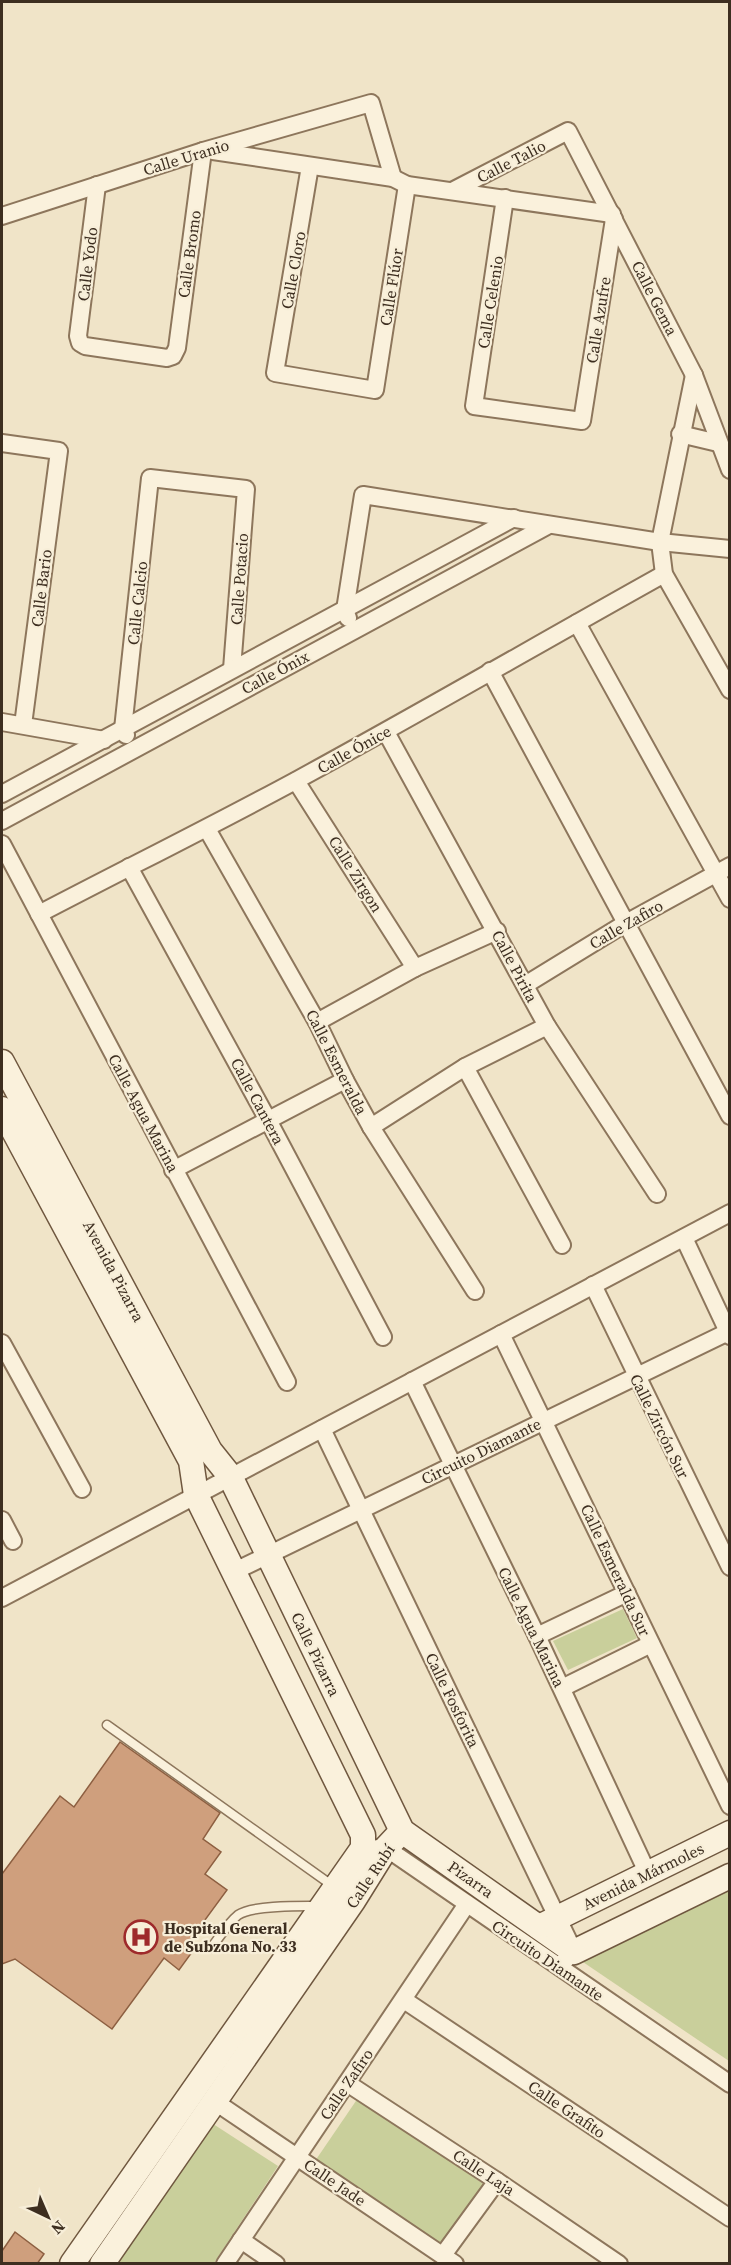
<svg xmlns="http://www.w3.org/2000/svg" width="731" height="2265" font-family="'Source Serif 4',serif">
<rect width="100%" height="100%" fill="#f0e4c8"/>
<g fill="#c9cf9b">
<polygon points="623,1609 637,1638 568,1670 553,1641"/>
<polygon points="729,1884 729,2061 580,1960"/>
<polygon points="358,2098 488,2187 446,2248 313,2164"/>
<polygon points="207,2120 278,2166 214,2263 116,2264"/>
</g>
<g fill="#cf9f7d" stroke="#8d5f41" stroke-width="1.5">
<polygon points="120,1742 220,1813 203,1839 221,1852 205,1874 227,1890 188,1943 195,1948 179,1970 164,1958 112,2029 15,1959 2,1964 2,1874 60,1796 74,1807"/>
<polygon points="15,2232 44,2254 37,2264 2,2264 2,2251"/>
</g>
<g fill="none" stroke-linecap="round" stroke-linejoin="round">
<defs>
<g id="lane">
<polyline points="107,1725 333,1886"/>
<path d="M211 1948C219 1938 228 1923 238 1915 252 1905 301 1906 318 1906"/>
</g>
<g id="street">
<polyline points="213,151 393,178 407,185 612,214"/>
<polyline points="310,166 275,373 375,390 407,185"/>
<polyline points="97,185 78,336 80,343 85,346 167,358 173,356 177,348 203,151"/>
<polyline points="454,190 568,131 694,375 730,470"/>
<polyline points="505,198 474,406 582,421 614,219"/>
<polyline points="2,216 203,151 371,103 393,178"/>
<polyline points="694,375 660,542 664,574 730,690"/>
<polyline points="680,434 718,443"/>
<polyline points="2,443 59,451 23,725"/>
<polyline points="348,618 345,610 363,495 660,542 730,549"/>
<polyline points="577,623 730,899"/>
<polyline points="490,671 730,1116"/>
<polyline points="2,722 104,740"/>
<polyline points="386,732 547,1026 657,1194"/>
<polyline points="126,735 123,729 150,478 246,489 232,669"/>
<polyline points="296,781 415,968"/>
<polyline points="2,794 514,518"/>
<polyline points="2,821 549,525"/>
<polyline points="207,829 317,1022 345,1080 371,1127 475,1291"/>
<polyline points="2,844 287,1382"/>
<polyline points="129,867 268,1120 383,1337"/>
<path d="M39 914C125 869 212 826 297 780 420 713 542 642 664 574"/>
<polyline points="525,985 626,923 730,866"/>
<polyline points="317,1022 415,968 497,931"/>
<polyline points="465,1067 562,1245"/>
<polyline points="371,1127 465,1067 547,1026"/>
<polyline points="173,1170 345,1080"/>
<polyline points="684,1238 730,1336"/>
<polyline points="593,1285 730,1567"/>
<polyline points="501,1334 730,1806"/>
<polyline points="2,1343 82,1489"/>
<polyline points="412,1381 537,1636 648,1874"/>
<polyline points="322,1429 574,1952 559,1966"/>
<polyline points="2,1520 13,1541"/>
<polyline points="233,1572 730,1331"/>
<polyline points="2,1598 730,1213"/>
<polyline points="537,1636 627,1593"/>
<polyline points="562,1688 651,1644"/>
<polyline points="378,1848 386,1848 730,2084"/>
<polyline points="404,2000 730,2218"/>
<polyline points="347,2083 497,2181 619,2264"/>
<polyline points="214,2101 455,2264"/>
<polyline points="241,2240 276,2264"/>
<polyline points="443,2255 497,2181"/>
<polyline points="225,2264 467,1904"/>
</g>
<g id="secondary">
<polyline points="2,1062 210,1451 230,1476 402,1831 574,1952 730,1876"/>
<polyline points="2,1109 191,1461 196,1495 363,1835 363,1848 72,2264"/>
<polyline points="539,1927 730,1833"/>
<polyline points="102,2264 353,1901 386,1848 402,1831"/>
</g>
</defs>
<use href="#lane" stroke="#8d765c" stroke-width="11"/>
<use href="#street" stroke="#8d765c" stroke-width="20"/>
<use href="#secondary" stroke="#6f573f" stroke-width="27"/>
<use href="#lane" stroke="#faf1dc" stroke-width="8"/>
<use href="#street" stroke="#faf1dc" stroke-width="16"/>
<use href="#secondary" stroke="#faf1dc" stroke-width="24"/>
</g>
<defs>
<symbol id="hospital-ring" viewBox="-11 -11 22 22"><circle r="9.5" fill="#f7eed8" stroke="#9e2a2b" stroke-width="1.5"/><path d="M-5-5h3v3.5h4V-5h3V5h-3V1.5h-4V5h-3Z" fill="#9e2a2b"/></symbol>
</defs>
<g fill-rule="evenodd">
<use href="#hospital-ring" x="122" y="1918" width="38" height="38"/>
</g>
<g text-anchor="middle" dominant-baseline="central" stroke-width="4.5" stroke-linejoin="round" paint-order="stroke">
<g font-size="16" fill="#3d2e20" stroke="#f7eed8">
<text transform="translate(186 157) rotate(-17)">Calle Uranio</text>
<text transform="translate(511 161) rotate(-27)">Calle Talio</text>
<text transform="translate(189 254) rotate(-82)">Calle Bromo</text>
<text transform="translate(87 264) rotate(-83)">Calle Yodo</text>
<text transform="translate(293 270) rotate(-80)">Calle Cloro</text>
<text transform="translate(391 287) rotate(-81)">Calle Flúor</text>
<text transform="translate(655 298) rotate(63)">Calle Gema</text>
<text transform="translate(490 302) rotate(-81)">Calle Celenio</text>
<text transform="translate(598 320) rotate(-81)">Calle Azufre</text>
<text transform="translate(239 579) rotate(-86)">Calle Potacio</text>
<text transform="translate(41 588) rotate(-83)">Calle Bario</text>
<text transform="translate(137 603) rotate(-84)">Calle Calcio</text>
<text transform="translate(275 672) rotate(-28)">Calle Ónix</text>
<text transform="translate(354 749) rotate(-29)">Calle Ónice</text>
<text transform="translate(356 874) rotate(58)">Calle Zirgon</text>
<text transform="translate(626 924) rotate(-30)">Calle Zafiro</text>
<text transform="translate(515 966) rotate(62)">Calle Pirita</text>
<text transform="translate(337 1062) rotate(63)">Calle Esmeralda</text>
<text transform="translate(258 1101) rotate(62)">Calle Cantera</text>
<text transform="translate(144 1113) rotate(62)">Calle Agua Marina</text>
<text transform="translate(114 1271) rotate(62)">Avenida Pizarra</text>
<text transform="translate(660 1426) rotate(64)">Calle Zircón Sur</text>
<text transform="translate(481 1451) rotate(-26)">Circuito Diamante</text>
<text transform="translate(616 1570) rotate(65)">Calle Esmeralda Sur</text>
<text transform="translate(532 1627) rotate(64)">Calle Agua Marina</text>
<text transform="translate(316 1654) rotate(64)">Calle Pizarra</text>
<text transform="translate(453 1700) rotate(64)">Calle Fosforita</text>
<text transform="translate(370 1876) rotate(-56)">Calle Rubí</text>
<text transform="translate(643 1876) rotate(-26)">Avenida Mármoles</text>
<text transform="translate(471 1879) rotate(35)">Pizarra</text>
<text transform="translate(548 1960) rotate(34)">Circuito Diamante</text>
<text transform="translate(346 2084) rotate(-56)">Calle Zafiro</text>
<text transform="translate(567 2109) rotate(34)">Calle Grafito</text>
<text transform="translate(484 2172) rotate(33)">Calle Laja</text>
<text transform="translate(335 2182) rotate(34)">Calle Jade</text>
</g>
<g font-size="16" font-weight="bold" fill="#3d2e20" stroke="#f7eed8" text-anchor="start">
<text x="164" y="1928">Hospital General<tspan x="164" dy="18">de Subzona No. 33</tspan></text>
</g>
</g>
<rect width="731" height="2265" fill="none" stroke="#3d2e20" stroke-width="6"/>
<g transform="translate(48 2217) rotate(136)" stroke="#f7eed8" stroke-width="4.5" paint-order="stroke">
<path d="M0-4.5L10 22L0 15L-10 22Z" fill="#3d2e20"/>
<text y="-9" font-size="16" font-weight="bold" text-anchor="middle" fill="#3d2e20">N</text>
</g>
</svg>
